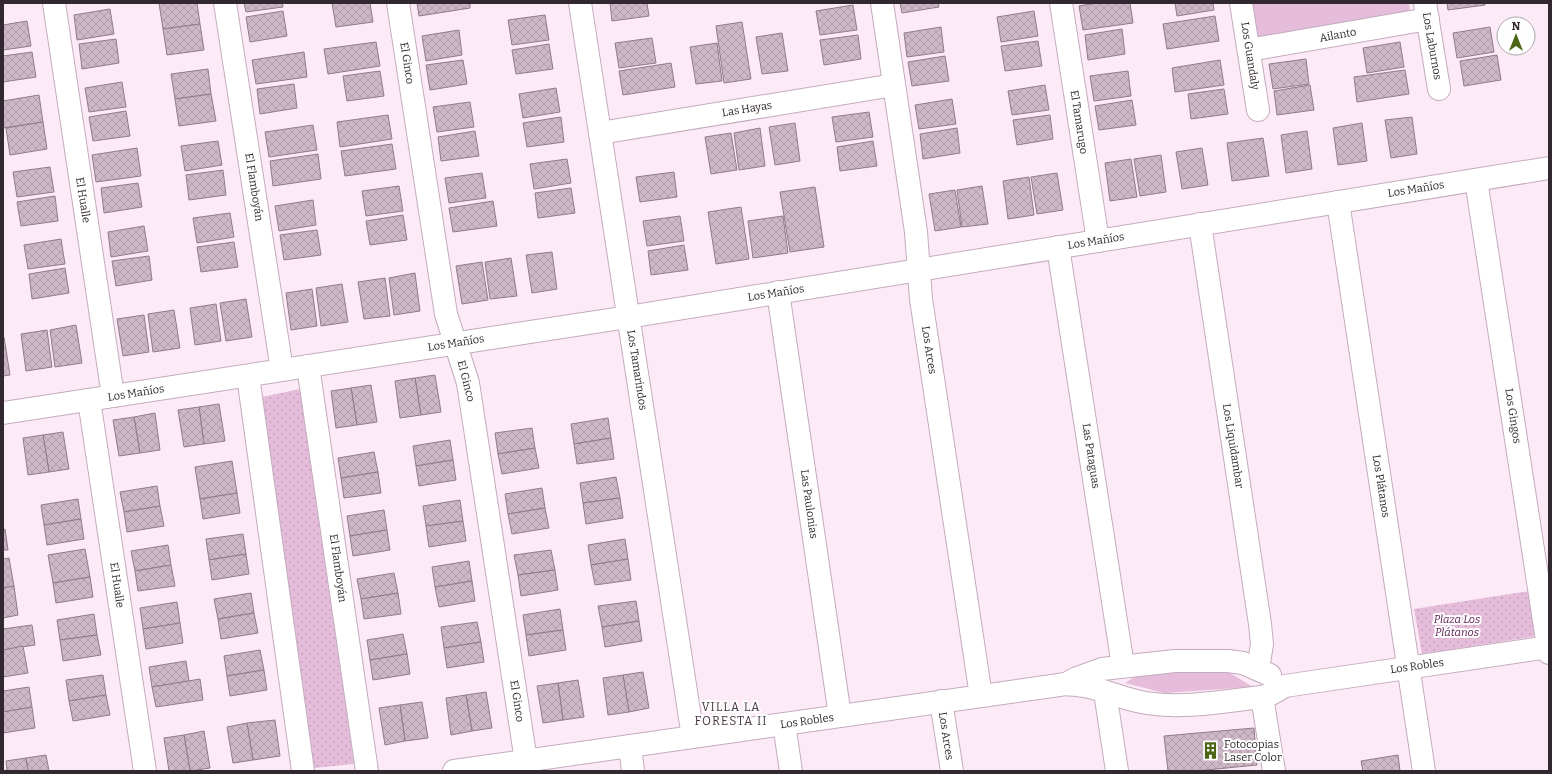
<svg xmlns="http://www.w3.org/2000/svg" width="1552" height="774" font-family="Bitter,serif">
<defs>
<pattern id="park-dots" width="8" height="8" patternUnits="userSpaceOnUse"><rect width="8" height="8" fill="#e5bcda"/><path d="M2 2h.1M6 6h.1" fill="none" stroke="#c5a2bb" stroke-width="1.8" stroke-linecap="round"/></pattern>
<pattern id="building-cross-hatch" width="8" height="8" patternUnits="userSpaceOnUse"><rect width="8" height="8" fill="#ceb7c7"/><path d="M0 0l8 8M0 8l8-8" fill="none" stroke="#b19dab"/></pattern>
</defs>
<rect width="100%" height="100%" fill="#fdeaf7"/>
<g fill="#e5bcda">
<polygon points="1252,3 1409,3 1410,12 1258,38"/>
<polygon points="1227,671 1253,687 1164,693 1125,683 1141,673"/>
</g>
<g fill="url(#park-dots)">
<polygon points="300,389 354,764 314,768 262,397"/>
<polygon points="1530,591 1537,636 1422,654 1414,609"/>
</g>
<g fill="url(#building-cross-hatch)" stroke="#917b8a">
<polygon points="159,3 197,3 200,24 163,29"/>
<polygon points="244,3 282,3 283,7 246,12"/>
<polygon points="332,3 370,3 373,22 336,27"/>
<polygon points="417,3 470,3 470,8 419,16"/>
<polygon points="610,3 647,3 649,16 612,21"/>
<polygon points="900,3 938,3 939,7 902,13"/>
<polygon points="1097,3 1130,3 1133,23 1083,30 1079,6"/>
<polygon points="1175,3 1213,3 1214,10 1177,16"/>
<polygon points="1447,3 1485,3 1485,5 1448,10"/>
<polygon points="853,5 857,30 820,35 816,11"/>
<polygon points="110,9 114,34 77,40 74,15"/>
<polygon points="283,11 287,36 250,42 246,17"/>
<polygon points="1034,11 1038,36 1001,42 997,17"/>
<polygon points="545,15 549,40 512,45 508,20"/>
<polygon points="1215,16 1219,41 1167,49 1163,24"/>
<polygon points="27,21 31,46 3,50 3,25"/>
<polygon points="742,22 751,79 724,83 716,26"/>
<polygon points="200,24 204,50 167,55 163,29"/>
<polygon points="941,27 944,52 907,57 904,33"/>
<polygon points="1490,27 1494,52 1457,58 1453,33"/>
<polygon points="1122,29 1125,54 1088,60 1085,35"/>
<polygon points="459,30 462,55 426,61 422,36"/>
<polygon points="782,33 788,71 762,74 756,37"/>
<polygon points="858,35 861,59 824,65 820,40"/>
<polygon points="652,38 656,63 619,68 615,43"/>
<polygon points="116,39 119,63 82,69 79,44"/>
<polygon points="1038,41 1042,66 1005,71 1001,46"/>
<polygon points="376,42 380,66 328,74 324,49"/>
<polygon points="1400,42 1404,67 1367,73 1363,48"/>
<polygon points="717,43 722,81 696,84 690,47"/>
<polygon points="549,44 553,69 516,74 512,50"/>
<polygon points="32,52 36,77 3,82 3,56"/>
<polygon points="304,52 307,77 256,84 252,60"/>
<polygon points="1497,55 1501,80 1464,86 1460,61"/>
<polygon points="945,56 949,81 912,86 908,62"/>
<polygon points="1306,59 1309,84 1273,89 1269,64"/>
<polygon points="463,60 467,84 430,90 426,65"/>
<polygon points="1220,60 1224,85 1175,92 1172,68"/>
<polygon points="671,63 675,87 623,95 619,71"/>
<polygon points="208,69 211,94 175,99 171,74"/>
<polygon points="1405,70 1409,94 1357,102 1354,77"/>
<polygon points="380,71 384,96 347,101 343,76"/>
<polygon points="1128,71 1131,96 1094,101 1090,76"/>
<polygon points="122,82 126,107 89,112 85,88"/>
<polygon points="294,84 297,108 260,114 257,89"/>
<polygon points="1045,85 1049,110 1012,115 1008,91"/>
<polygon points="1310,85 1314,110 1277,115 1274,91"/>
<polygon points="556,88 560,112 523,118 519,94"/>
<polygon points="1224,89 1228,114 1191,119 1188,94"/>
<polygon points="211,94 216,121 179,126 175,99"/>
<polygon points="39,95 43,122 3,128 3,101"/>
<polygon points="952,99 956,124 919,129 915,105"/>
<polygon points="1132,100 1136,125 1099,130 1095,106"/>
<polygon points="470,102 474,127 437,132 433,107"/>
<polygon points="126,111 130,136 93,141 89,117"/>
<polygon points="869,112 873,137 836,142 832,117"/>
<polygon points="388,115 392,139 340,147 337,122"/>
<polygon points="1050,115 1053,139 1017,145 1013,120"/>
<polygon points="561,117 564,142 527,147 523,123"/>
<polygon points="1412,117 1417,154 1391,158 1385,120"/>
<polygon points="43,122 47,149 10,155 6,128"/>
<polygon points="795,123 800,161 775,165 769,127"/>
<polygon points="1362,123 1367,161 1338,165 1333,128"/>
<polygon points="313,125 317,150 269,157 265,132"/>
<polygon points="760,128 765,166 739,170 734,133"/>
<polygon points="957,128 960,153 923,159 920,134"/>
<polygon points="475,131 479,156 441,161 438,137"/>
<polygon points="1307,131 1312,169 1286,173 1281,135"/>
<polygon points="731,133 737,170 711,174 705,137"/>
<polygon points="1263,138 1269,176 1232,181 1227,143"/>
<polygon points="218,141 222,165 185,171 181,146"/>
<polygon points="873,141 877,166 840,171 837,147"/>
<polygon points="392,144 396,169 345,176 341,151"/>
<polygon points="137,148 141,176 96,182 92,155"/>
<polygon points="1202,148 1208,185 1182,189 1176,152"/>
<polygon points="318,154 321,179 273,186 270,161"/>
<polygon points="1161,155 1166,192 1140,196 1134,159"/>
<polygon points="567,159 571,183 534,189 530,164"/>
<polygon points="1131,159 1137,197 1110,201 1105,163"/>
<polygon points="50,167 54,192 17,197 13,172"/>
<polygon points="223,170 226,195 189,200 186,175"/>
<polygon points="674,172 677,197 640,202 636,177"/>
<polygon points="482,173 486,198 449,203 445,178"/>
<polygon points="1057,173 1063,210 1037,214 1031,177"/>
<polygon points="1029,177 1034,215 1008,219 1003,181"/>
<polygon points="138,183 142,207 104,213 101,188"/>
<polygon points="399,186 403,211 366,216 362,191"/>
<polygon points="982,186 988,224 962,227 957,190"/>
<polygon points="815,187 824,247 790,252 780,192"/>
<polygon points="571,188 575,213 538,218 535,193"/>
<polygon points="955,190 961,227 935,231 929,194"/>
<polygon points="55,196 58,221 21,226 17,202"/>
<polygon points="313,200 316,225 279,231 275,206"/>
<polygon points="493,201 497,226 453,232 449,208"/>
<polygon points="741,207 749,259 716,264 708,212"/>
<polygon points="230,213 234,237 197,243 193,218"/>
<polygon points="403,215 407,240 370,245 366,221"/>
<polygon points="680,216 684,241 647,246 643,221"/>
<polygon points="783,216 788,253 753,258 748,221"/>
<polygon points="144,226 148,251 111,257 108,232"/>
<polygon points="317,230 321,255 284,260 280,235"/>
<polygon points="61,239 65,264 28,269 24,245"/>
<polygon points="234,242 238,267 201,272 197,247"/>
<polygon points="684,245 688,270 651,275 648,251"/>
<polygon points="552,252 557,289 532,293 526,255"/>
<polygon points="149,256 152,280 116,286 112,261"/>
<polygon points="511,258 517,296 490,299 485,262"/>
<polygon points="482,262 488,300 462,304 456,266"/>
<polygon points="65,268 69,293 32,299 29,274"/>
<polygon points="415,273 420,311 394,315 389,278"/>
<polygon points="385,278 390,316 364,319 358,282"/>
<polygon points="342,284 348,322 321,326 316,288"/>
<polygon points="312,289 317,326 291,330 286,293"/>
<polygon points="246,299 252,337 226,341 220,303"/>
<polygon points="216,304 221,341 195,345 190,308"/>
<polygon points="174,310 180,348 153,352 148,314"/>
<polygon points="144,315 149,352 123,356 117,319"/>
<polygon points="76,325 82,363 55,367 50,330"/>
<polygon points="47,330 52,367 26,371 21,334"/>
<polygon points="4,337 10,375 3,376 3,338"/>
<polygon points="435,375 441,412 421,415 415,378"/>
<polygon points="415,378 421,415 400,418 395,381"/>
<polygon points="371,385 377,422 357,425 351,388"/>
<polygon points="351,388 357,425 336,428 331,391"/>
<polygon points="219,404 225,441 204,444 199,407"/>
<polygon points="199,407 204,444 184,447 178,410"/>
<polygon points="155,413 160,450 140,453 134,417"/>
<polygon points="134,417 140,453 119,456 113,420"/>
<polygon points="608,418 611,438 574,444 571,424"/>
<polygon points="532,428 535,448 498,454 495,433"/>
<polygon points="63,432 69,469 49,472 43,435"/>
<polygon points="43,435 49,472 28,475 23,438"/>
<polygon points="611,438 614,459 577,464 574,444"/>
<polygon points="450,440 453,460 416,466 413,446"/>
<polygon points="535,448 539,468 502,474 498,454"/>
<polygon points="374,452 378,472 341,478 338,458"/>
<polygon points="453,460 456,480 419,486 416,466"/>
<polygon points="232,461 237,493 200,499 195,467"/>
<polygon points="378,472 381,493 344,498 341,478"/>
<polygon points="616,477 620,498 583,503 580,483"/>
<polygon points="157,486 160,506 124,512 120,492"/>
<polygon points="542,488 545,508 508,514 505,494"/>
<polygon points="237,493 240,513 203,519 200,499"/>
<polygon points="620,498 623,518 586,524 583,503"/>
<polygon points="78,499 81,519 44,525 41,505"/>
<polygon points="460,500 463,521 426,526 423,506"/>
<polygon points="160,506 164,526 127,532 124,512"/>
<polygon points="545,508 549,528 512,534 508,514"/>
<polygon points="384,510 387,530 350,536 347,516"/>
<polygon points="81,519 84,539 47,545 44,525"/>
<polygon points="463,521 466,541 429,547 426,526"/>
<polygon points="5,529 8,550 3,550 3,530"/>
<polygon points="387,530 390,550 353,556 350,536"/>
<polygon points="243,534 246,554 209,560 206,539"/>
<polygon points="625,539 628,559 591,565 588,545"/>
<polygon points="168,545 171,565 135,571 131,551"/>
<polygon points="85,549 90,577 53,583 48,555"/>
<polygon points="551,550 555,570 518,575 514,555"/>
<polygon points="246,554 249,574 212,580 209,560"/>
<polygon points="9,558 14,586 3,588 3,559"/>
<polygon points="628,559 631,580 595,585 591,565"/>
<polygon points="469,561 472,581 435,587 432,567"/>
<polygon points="171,565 175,586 138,591 135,571"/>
<polygon points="555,570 558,590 521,596 518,575"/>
<polygon points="394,573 398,593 361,599 357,579"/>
<polygon points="90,577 93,597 56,603 53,583"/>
<polygon points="472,581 475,601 439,607 435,587"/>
<polygon points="14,586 18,615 3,618 3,588"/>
<polygon points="251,593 254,613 218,619 214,599"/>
<polygon points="398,593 401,614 364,619 361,599"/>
<polygon points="636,601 639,621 602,627 598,606"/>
<polygon points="177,602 180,623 143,629 140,608"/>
<polygon points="560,609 563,630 526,635 523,615"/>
<polygon points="254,613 258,633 221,639 218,619"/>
<polygon points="94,614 97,635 60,640 57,620"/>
<polygon points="639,621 642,641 605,647 602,627"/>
<polygon points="477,622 481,642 444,648 441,627"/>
<polygon points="180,623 183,643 146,649 143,629"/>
<polygon points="32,625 35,645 3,650 3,629"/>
<polygon points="563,630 566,650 529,656 526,635"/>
<polygon points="403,634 407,654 370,660 367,640"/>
<polygon points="97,635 101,655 63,661 60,640"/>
<polygon points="481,642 484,662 447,668 444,648"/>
<polygon points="23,646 28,673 3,677 3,650"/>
<polygon points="260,650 264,670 227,676 224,656"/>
<polygon points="407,654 410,674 373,680 370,660"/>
<polygon points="186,661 189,681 152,687 149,667"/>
<polygon points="264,670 267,690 230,696 227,676"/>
<polygon points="643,672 649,708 629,712 623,675"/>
<polygon points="103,675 106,695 69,701 66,680"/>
<polygon points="623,675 629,712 608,715 603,678"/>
<polygon points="200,679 203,700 156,707 152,687"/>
<polygon points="578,680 584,717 563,720 558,683"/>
<polygon points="558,683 563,720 543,723 537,686"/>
<polygon points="29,687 32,707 3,712 3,691"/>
<polygon points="486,692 492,728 472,731 466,695"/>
<polygon points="106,695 110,715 73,721 69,701"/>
<polygon points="466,695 472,731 451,735 446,698"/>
<polygon points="422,702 428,738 405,741 400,705"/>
<polygon points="400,705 405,741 385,745 379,708"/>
<polygon points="32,707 35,728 3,733 3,712"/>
<polygon points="275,720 280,756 253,760 247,723"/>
<polygon points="247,723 253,760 233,763 227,727"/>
<polygon points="1254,728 1257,765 1196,771 1168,771 1164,736"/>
<polygon points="204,731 210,768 190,771 184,735"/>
<polygon points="184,735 190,771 169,771 164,738"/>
<polygon points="46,755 49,771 28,771 26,758"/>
<polygon points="1398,755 1400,771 1363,771 1361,761"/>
<polygon points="26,758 28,771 7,771 6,761"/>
</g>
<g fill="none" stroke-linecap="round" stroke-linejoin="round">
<defs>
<g id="minor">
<polyline points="54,3 113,396"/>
<polyline points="225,3 282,370"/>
<polyline points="398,3 446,314 468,383 526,761"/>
<polyline points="580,3 693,737"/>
<polyline points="882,3 916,232 921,299 981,696"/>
<polyline points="1061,3 1098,241"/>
<polyline points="1241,3 1258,110"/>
<polyline points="1425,3 1439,89"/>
<polyline points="1249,50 1428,19"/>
<polyline points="600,133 894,85"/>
<polyline points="1476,180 1549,653"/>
<polyline points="1338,202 1424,771"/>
<polyline points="1200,224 1260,624 1262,644 1258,669"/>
<polyline points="1058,247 1123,666"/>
<polyline points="778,292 840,716"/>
<polyline points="308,366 367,771"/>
<polyline points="248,376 303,771"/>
<polyline points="89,400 145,771"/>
<polyline points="3,413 628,317 1549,168"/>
<polyline points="1066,684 1077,678 1102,669 1175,661 1228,661 1243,663 1270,675"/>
<polyline points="1105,692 1117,771"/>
<polyline points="1262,697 1274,771"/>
<polyline points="941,701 952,771"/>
<polyline points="784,724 791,771"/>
<polyline points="630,746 633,771"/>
<path d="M454 771 1066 684C1074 685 1082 685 1090 687 1109 692 1127 700 1146 703 1185 709 1224 701 1262 697L1271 694 1285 686 1549 647"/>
</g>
</defs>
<use href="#minor" stroke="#c3acbd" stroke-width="24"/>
<use href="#minor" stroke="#fff" stroke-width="22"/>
</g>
<defs>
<symbol id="building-bare" viewBox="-9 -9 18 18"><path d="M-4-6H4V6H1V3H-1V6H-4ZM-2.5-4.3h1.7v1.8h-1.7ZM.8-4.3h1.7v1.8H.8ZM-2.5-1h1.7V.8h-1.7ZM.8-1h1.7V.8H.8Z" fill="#4b6515" stroke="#fdfefd" stroke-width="2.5" paint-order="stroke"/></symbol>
</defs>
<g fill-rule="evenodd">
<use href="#building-bare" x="1198" y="738" width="25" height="25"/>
</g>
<g text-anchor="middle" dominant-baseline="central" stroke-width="4" stroke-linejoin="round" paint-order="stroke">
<g font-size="11" fill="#31292f" stroke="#fdfefd">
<text transform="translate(1338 35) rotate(-10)">Ailanto</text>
<text transform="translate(1432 46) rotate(80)">Los Laburnos</text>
<text transform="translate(1250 56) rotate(81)">Los Guandaly</text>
<text transform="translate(407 63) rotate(81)">El Ginco</text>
<text transform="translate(747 109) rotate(-9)">Las Hayas</text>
<text transform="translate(1079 122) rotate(81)">El Tamarugo</text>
<text transform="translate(254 187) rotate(81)">El Flamboyán</text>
<text transform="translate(1416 189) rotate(-9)">Los Mañíos</text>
<text transform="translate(83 200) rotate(81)">El Hualle</text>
<text transform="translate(1096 241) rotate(-9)">Los Mañíos</text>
<text transform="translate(776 293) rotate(-9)">Los Mañíos</text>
<text transform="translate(456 343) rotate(-9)">Los Mañíos</text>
<text transform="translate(929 350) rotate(81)">Los Arces</text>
<text transform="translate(637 370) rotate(81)">Los Tamarindos</text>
<text transform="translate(466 381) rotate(76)">El Ginco</text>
<text transform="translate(136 393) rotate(-9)">Los Mañíos</text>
<text transform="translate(1513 416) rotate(81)">Los Gingos</text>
<text transform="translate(1233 446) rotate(81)">Los Liquidambar</text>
<text transform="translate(1091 456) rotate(81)">Las Pataguas</text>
<text transform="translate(1381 486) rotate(81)">Los Plátanos</text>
<text transform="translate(809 504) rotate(82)">Las Paulonias</text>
<text transform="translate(338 568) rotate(82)">El Flamboyán</text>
<text transform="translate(117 585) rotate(82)">El Hualle</text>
<text transform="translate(1417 666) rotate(-8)">Los Robles</text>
<text transform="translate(517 701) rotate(81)">El Ginco</text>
<text transform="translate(807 721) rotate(-8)">Los Robles</text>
<text transform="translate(946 736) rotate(81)">Los Arces</text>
</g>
<g font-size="11" font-style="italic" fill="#5c1a50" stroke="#fdfefd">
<text x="1457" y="619">Plaza Los<tspan x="1457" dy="13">Plátanos</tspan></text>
</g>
<g font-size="11" fill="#31292f" stroke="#fdfefd" text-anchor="start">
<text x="1224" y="744">Fotocopias<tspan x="1224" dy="13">Laser Color</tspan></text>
</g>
<g font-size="12" letter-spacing="1" fill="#4a3845" stroke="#fdfefd">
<text x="731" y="707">VILLA LA<tspan x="731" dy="14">FORESTA II</tspan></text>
</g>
</g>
<rect width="1552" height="774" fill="none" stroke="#31292f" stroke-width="8"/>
<g transform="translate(1516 36)"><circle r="19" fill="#fdfefd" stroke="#aba9ab"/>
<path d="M0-3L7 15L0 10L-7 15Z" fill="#4b6515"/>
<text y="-6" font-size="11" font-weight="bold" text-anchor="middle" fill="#31292f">N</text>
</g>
</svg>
